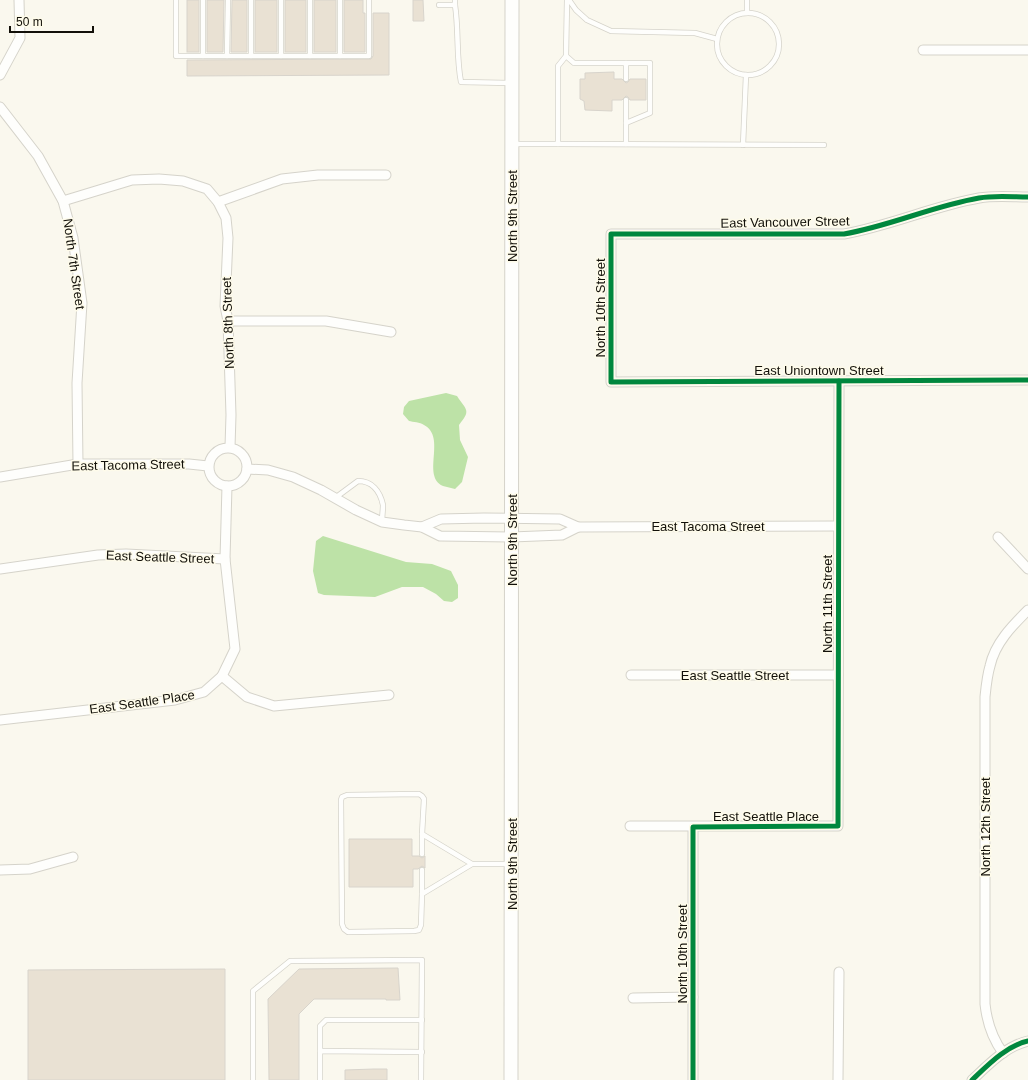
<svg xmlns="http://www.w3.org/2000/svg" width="1028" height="1080" font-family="Arial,sans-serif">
<rect width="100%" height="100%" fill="#faf8ee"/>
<g fill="#bde2a7">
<path d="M446 393 457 396C467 411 471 410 459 425L460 440 468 457 462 482 455 489C451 488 447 487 443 486 421 476 447 437 424 425 420 422 413 422 409 421L403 414 404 407 409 401Z"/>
<polygon points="323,536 406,562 432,564 451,571 458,585 458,598 452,602 444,601 436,594 423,587 402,587 375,597 324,595 318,593 313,571 316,541"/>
</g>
<g fill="#e9e1d3" stroke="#d8d4cc">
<rect x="187" y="0" width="12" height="52"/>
<polygon points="207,0 224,0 223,52 207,52"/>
<polygon points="232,0 247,0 247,52 231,52"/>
<rect x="255" y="0" width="22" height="52"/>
<rect x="285" y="0" width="21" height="52"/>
<rect x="314" y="0" width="22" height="52"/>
<polygon points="344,0 363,0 363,13 365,13 365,52 344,52"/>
<polygon points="413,0 423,0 424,21 413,21"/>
<polygon points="373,13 389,13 389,75 187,76 187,60 371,59 373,56"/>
<polygon points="614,72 614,79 622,79 626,83 628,82 630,79 646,79 646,100 630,100 628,97 626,96 622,100 612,100 612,111 585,110 584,101 580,99 580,79 585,79 585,73"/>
<polygon points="349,839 412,839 412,856 419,856 422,858 425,856 425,868 422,866 418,869 413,869 413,887 349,887"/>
<polygon points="398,968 400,1000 386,1000 386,999 314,999 299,1014 299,1080 269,1080 268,999 299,969"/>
<polygon points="225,969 225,1080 28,1080 28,970"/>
<polygon points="374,1069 387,1069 387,1080 345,1080 345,1070"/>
</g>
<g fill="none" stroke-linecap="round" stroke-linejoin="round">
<defs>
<g id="service">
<polyline points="176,0 176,56 369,56 369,0"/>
<polyline points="281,0 281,56"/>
<polyline points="340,0 340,56"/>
<polyline points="569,0 576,10 587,20 611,31 695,33 717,39"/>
<polyline points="439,5 455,5 455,0"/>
<path d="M455 5C459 31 456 57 461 82L512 83"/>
<circle cx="748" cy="44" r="31"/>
<polyline points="747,13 747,0"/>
<polyline points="203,56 203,0"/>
<polyline points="227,56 228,0"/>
<polyline points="251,56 251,0"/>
<polyline points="310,56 310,0"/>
<polyline points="566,56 574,63 650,63 650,113 626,123 626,144"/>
<polyline points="626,63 626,79"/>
<polyline points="626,100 626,123"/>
<polyline points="512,144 558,144 558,66 566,56 567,0"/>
<polyline points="558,144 824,145"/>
<polyline points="743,145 746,75"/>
<path d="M335 498 358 481C372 481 380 491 383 505 383 510 382 517 382 522"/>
<polyline points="422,854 422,834"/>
<polyline points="472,864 422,894 421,925 419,930 414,931 348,932 344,929 342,924 341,800 342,797 347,795 419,794 422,796 424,799 422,834 472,864 510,864"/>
<polyline points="422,894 422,870"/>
<polyline points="320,1051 320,1026 326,1020 422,1020"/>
<polyline points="253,1080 253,991 290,961 422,960 421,1080"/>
<polyline points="320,1080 320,1051 422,1052"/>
</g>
<g id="minor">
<polyline points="923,50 1028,50"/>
<polyline points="0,75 20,38 19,0"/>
<polyline points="0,107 38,156 63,201 73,238 82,303 77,383 78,464"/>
<path d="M1028 197C1012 197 995 195 979 198 933 206 890 226 844 234H611V382L1028 380"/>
<polyline points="63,201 132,180 159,179 183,181 207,189 218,202 226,218 228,238 225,306 228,321 231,415 230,447"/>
<polyline points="218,202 282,179 318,175 386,175"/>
<polyline points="228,321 326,321 391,332"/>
<circle cx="228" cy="467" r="19"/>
<polyline points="247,469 268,470 293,477 321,490 356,510 382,522 404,525 422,527 440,536 512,537 562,535 578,527"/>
<polyline points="0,477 78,464 189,464 208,466"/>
<polyline points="422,527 441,519 484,518 560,519 578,527 838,526"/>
<polyline points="998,537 1028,569"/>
<polyline points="0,569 98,555 126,554 225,559"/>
<polyline points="631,675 838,675"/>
<polyline points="222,676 247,697 274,706 389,695"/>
<polyline points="0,720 175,700 204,692 222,676 235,649 225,559 227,486"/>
<polyline points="630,826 838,826 839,381"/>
<polyline points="693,827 693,1080"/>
<polyline points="0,870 30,869 73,857"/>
<polyline points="633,998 693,997"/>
<path d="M1003 1053C992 1038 987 1023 985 1004V697C986 687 987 676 990 666 995 643 1012 626 1028 610"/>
<polyline points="838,1080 839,972"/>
<path d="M972 1080C988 1065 1006 1046 1028 1041"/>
</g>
<polyline id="secondary" points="511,1080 512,0"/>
</defs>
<use href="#service" stroke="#d5d3ca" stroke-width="6"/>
<use href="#minor" stroke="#d5d3ca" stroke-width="11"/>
<use href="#secondary" stroke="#d5d3ca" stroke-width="15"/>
<use href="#service" stroke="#fefefc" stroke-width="4.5"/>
<use href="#minor" stroke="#fefefc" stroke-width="9"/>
<use href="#secondary" stroke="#fefefc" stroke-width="13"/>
<defs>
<g id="cycleway">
<path d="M1028 197C1012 197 995 195 979 198 933 206 890 226 844 234H611V382L1028 380"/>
<polyline points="693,1080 693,827 838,826 839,381"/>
<path d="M972 1080C988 1065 1006 1046 1028 1041"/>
</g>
</defs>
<use href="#cycleway" stroke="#fefbea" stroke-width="8"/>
<use href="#cycleway" stroke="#00873e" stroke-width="5"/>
</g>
<g text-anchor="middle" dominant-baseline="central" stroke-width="3" stroke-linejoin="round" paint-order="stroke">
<g font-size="13" fill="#121009" stroke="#fefbea">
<text transform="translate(512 216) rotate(-90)">North 9th Street</text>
<text transform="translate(785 222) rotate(-1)">East Vancouver Street</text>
<text transform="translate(74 264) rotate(82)">North 7th Street</text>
<text transform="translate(600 308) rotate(-90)">North 10th Street</text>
<text transform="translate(228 323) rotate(-92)">North 8th Street</text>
<text x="819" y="370">East Uniontown Street</text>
<text transform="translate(128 465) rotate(-1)">East Tacoma Street</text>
<text x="708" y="526">East Tacoma Street</text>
<text transform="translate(512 540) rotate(-90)">North 9th Street</text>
<text transform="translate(160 557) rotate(2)">East Seattle Street</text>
<text transform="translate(827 604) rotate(-90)">North 11th Street</text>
<text x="735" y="675">East Seattle Street</text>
<text transform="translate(142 702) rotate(-8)">East Seattle Place</text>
<text x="766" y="816">East Seattle Place</text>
<text transform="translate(985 827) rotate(-90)">North 12th Street</text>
<text transform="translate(512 864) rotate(-90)">North 9th Street</text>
<text transform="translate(682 954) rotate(-90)">North 10th Street</text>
</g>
</g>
<path d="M10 26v6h83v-6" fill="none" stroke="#121009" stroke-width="2"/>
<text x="16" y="26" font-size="12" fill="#121009" stroke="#fefbea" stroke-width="3" paint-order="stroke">50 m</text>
</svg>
